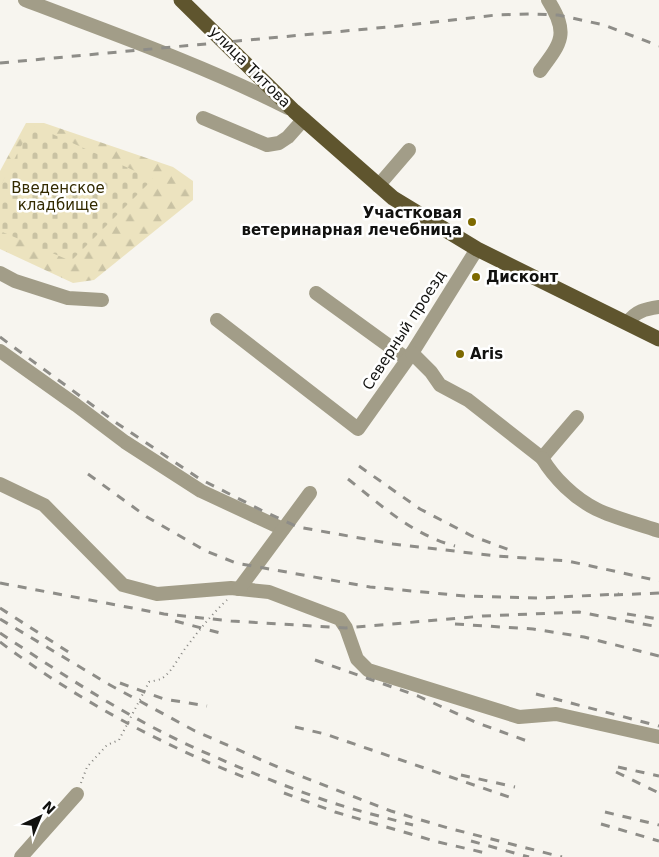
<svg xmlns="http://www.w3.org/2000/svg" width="659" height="857" font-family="'DejaVu Sans',sans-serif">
<defs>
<pattern id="forest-firs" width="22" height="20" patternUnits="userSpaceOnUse" patternTransform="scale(1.25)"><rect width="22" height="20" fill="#ece3bf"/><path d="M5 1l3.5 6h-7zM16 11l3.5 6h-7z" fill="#c9c2a3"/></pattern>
<pattern id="cemetery-stones" width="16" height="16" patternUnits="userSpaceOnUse" patternTransform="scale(1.25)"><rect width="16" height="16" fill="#ece3bf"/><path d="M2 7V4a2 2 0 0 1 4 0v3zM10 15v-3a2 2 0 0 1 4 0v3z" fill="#c9c2a3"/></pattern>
</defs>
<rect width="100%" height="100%" fill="#f7f5ef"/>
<polygon fill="url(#forest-firs)" points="26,123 44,123 173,167 193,181 193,200 94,280 73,283 0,249 0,171"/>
<polygon fill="url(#cemetery-stones)" points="32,125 153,179 71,261 0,231 0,187"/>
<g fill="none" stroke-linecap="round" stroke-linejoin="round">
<path stroke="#84837f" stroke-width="2" stroke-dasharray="1 4" stroke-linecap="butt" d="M81 783 87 767 107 745 119 740 149 682C153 681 158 680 161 679 173 672 179 655 188 645 200 629 212 614 227 600"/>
<g stroke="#a29d88" stroke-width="14">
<path d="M25 0C114 34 203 65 288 108"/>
<path d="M540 71C562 42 569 33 548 0"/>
<polyline points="203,118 267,145 279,143 288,137 304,119"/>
<polyline points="378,186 409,150"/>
<polyline points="0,273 15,281 68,298 102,300"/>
<polyline points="316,293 407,359"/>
<polyline points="217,320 358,429 412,353 477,249"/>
<path d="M627 323C636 311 645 309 659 307"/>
<polyline points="0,351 76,405 125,442 201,491 283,529"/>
<polyline points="412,353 431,372 440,385 468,400 542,458 577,417"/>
<path d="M542 458C554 478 574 498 596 509 614 518 639 524 659 531"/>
<polyline points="0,484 44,505 123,585 157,594 231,588 269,592 340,619 346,628 357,659 368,670 519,717 556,714 659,737"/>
<polyline points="239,589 310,493"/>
<polyline points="21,857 77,794"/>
</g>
<polyline stroke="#5f552e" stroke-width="15" points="181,0 294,111 393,198 477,249 659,339"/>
<g stroke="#8e8d88" stroke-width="3" stroke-dasharray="9 9" stroke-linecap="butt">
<polyline points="0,63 399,26 496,15 531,14 558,15 604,25 659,46"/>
<polyline points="0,337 118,424 200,479 261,510 298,527 393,544 497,556 568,561 659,581"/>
<polyline points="359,466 420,509 472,536 515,552"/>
<polyline points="88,474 147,517 206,551 236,563 370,587 465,596 540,598 619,594"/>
<path d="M348 479C382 506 413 535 455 546"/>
<polyline points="0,583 164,614 231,621 346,628 483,616 579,612 659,627"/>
<polyline points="614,595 659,593"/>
<polyline points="0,608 73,655"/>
<polyline points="627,614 659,619"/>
<polyline points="0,619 110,685 195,731 280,768 391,811 448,828 562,857"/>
<polyline points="175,621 224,634"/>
<polyline points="455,624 533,629 584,637 659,656"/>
<path d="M0 633C68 678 137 724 213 756 252 773 292 789 333 803 359 811 386 818 413 825"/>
<path d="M0 642C76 699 161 745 249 779"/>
<polyline points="315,660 418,696 475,722 527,741"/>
<polyline points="120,683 164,699 207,706"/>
<polyline points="536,694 659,726"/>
<polyline points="295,727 325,734 512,798"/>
<polyline points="618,767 659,776"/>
<polyline points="616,772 659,793"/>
<polyline points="461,775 515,787"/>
<polyline points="284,793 335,812 438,842 490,854"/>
<polyline points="605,812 659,825"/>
<polyline points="601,824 659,841"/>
<polyline points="471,841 529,857"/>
</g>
</g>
<g fill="#7d6900" stroke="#fff" stroke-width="2">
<circle cx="472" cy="222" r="5"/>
<circle cx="476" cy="277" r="5"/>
<circle cx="460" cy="354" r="5"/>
</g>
<g text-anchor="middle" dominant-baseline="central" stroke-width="5" stroke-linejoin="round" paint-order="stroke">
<g font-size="15" fill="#11110f" stroke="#fff">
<text transform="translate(250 67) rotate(45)">улица Титова</text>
<text transform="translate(404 330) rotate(-57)">Северный проезд</text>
</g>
<g font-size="15" fill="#332a00" stroke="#fff">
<text x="58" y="188">Введенское<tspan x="58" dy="17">кладбище</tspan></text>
</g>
<g font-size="15" font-weight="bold" fill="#11110f" stroke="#fff" text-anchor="start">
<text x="462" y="213" text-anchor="end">Участковая<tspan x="462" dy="17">ветеринарная лечебница</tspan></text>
<text x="486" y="277">Дисконт</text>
<text x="470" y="354">Aris</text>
</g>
</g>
<g transform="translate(40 817) rotate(44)" stroke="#ffffff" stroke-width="4" paint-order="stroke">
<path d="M0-4L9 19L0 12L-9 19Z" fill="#11110f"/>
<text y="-8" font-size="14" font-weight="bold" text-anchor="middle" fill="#11110f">N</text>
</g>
</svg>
